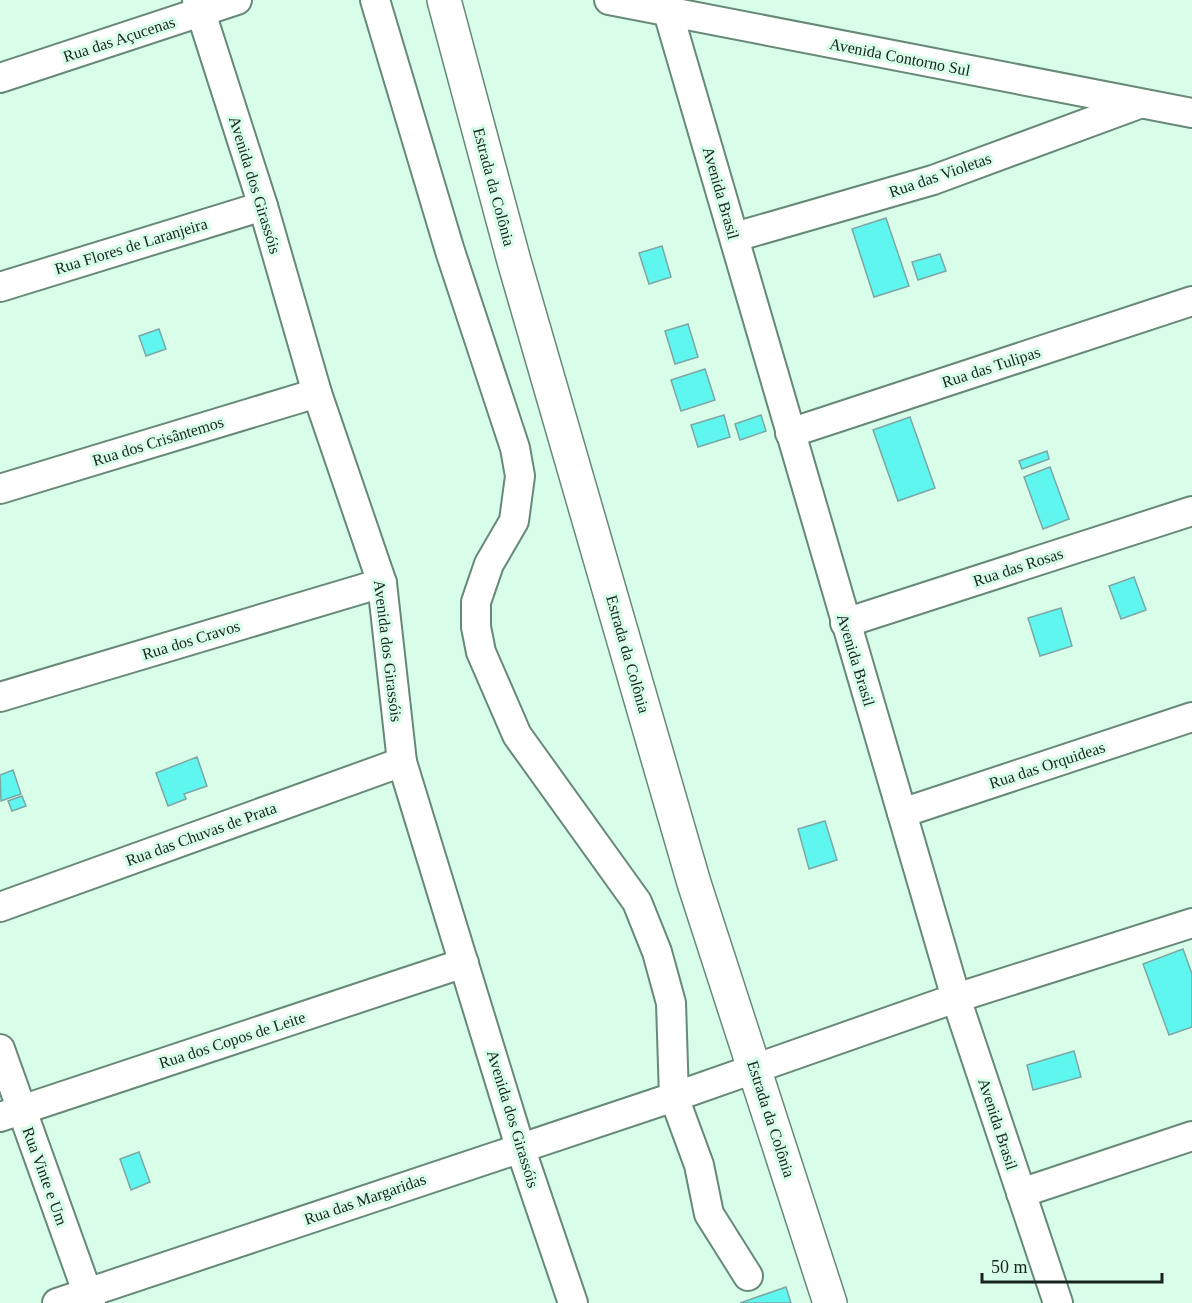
<svg xmlns="http://www.w3.org/2000/svg" width="1192" height="1303" font-family="'Times New Roman',serif">
<rect width="100%" height="100%" fill="#d8fde9"/>
<g fill="#5ff6f0" stroke="#7da7a5" stroke-width="1.5">
<polygon points="886,218 909,286 874,297 852,229"/>
<polygon points="662,246 671,277 649,284 639,253"/>
<polygon points="940,254 946,271 918,280 912,262"/>
<polygon points="688,324 698,357 675,364 665,331"/>
<polygon points="159,329 166,349 146,356 139,336"/>
<polygon points="705,369 715,400 681,411 671,380"/>
<polygon points="724,415 730,437 698,447 691,425"/>
<polygon points="761,415 766,431 740,440 735,424"/>
<polygon points="910,417 935,488 898,501 873,430"/>
<polygon points="1047,451 1049,459 1022,469 1019,461"/>
<polygon points="1050,467 1069,519 1043,529 1024,477"/>
<polygon points="1134,577 1146,610 1121,619 1109,586"/>
<polygon points="1061,608 1072,646 1040,656 1028,618"/>
<polygon points="197,757 207,786 184,794 186,799 168,806 156,773"/>
<polygon points="13,770 21,794 1,801 0,775"/>
<polygon points="22,796 26,806 12,811 8,801"/>
<polygon points="825,821 837,860 809,869 798,829"/>
<polygon points="1183,949 1192,974 1192,1027 1169,1035 1143,964"/>
<polygon points="1074,1051 1081,1077 1033,1090 1027,1065"/>
<polygon points="139,1152 150,1182 131,1190 120,1159"/>
<polygon points="786,1287 791,1303 740,1303"/>
</g>
<g fill="none" stroke-linecap="round" stroke-linejoin="round">
<defs>
<g id="minor">
<polyline points="197,0 263,206 317,393 382,583 402,762 520,1147 573,1303"/>
<polyline points="375,0 450,251 515,448 520,476 514,521 489,564 476,602 476,627 481,652 517,735 637,902 657,952 671,1003 674,1097 699,1165 709,1214 748,1276"/>
<polyline points="609,0 1192,113"/>
<polyline points="668,12 956,998 1058,1303"/>
<polyline points="0,78 237,0"/>
<polyline points="735,237 933,180 1139,104"/>
<polyline points="0,287 263,206"/>
<polyline points="790,433 1192,301"/>
<polyline points="0,489 317,393"/>
<polyline points="845,623 1192,511"/>
<polyline points="0,697 382,583"/>
<polyline points="902,813 1192,717"/>
<polyline points="0,907 402,762"/>
<polyline points="0,1049 91,1303"/>
<polyline points="0,1117 464,963"/>
<polyline points="1021,1193 1192,1136"/>
<polyline points="57,1303 674,1097 956,998 1192,923"/>
</g>
<polyline id="major" points="444,0 514,261 694,883 830,1303"/>
</defs>
<use href="#minor" stroke="#678977" stroke-width="32"/>
<use href="#major" stroke="#678977" stroke-width="36"/>
<use href="#minor" stroke="#fff" stroke-width="28"/>
<use href="#major" stroke="#fff" stroke-width="33"/>
</g>
<g text-anchor="middle" dominant-baseline="central" stroke-width="6" stroke-linejoin="round" paint-order="stroke">
<g font-size="16" fill="#17251e" stroke="#d8fde9">
<text transform="translate(119 39) rotate(-18)">Rua das Açucenas</text>
<text transform="translate(900 57) rotate(11)">Avenida Contorno Sul</text>
<text transform="translate(940 175) rotate(-19)">Rua das Violetas</text>
<text transform="translate(255 185) rotate(73)">Avenida dos Girassóis</text>
<text transform="translate(494 187) rotate(75)">Estrada da Colônia</text>
<text transform="translate(721 193) rotate(74)">Avenida Brasil</text>
<text transform="translate(131 246) rotate(-17)">Rua Flores de Laranjeira</text>
<text transform="translate(991 367) rotate(-18)">Rua das Tulipas</text>
<text transform="translate(158 441) rotate(-17)">Rua dos Crisântemos</text>
<text transform="translate(1018 567) rotate(-18)">Rua das Rosas</text>
<text transform="translate(191 640) rotate(-17)">Rua dos Cravos</text>
<text transform="translate(388 651) rotate(83)">Avenida dos Girassóis</text>
<text transform="translate(628 654) rotate(74)">Estrada da Colônia</text>
<text transform="translate(856 660) rotate(73)">Avenida Brasil</text>
<text transform="translate(1047 765) rotate(-18)">Rua das Orquideas</text>
<text transform="translate(201 834) rotate(-20)">Rua das Chuvas de Prata</text>
<text transform="translate(232 1040) rotate(-18)">Rua dos Copos de Leite</text>
<text transform="translate(513 1119) rotate(73)">Avenida dos Girassóis</text>
<text transform="translate(771 1119) rotate(72)">Estrada da Colônia</text>
<text transform="translate(998 1124) rotate(72)">Avenida Brasil</text>
<text transform="translate(45 1176) rotate(70)">Rua Vinte e Um</text>
<text transform="translate(365 1199) rotate(-19)">Rua das Margaridas</text>
</g>
</g>
<path d="M982 1273v9h180v-9" fill="none" stroke="#17251e" stroke-width="3"/>
<text x="991" y="1273" font-size="18" fill="#17251e" stroke="#d8fde9" stroke-width="4.5" paint-order="stroke">50 m</text>
</svg>
